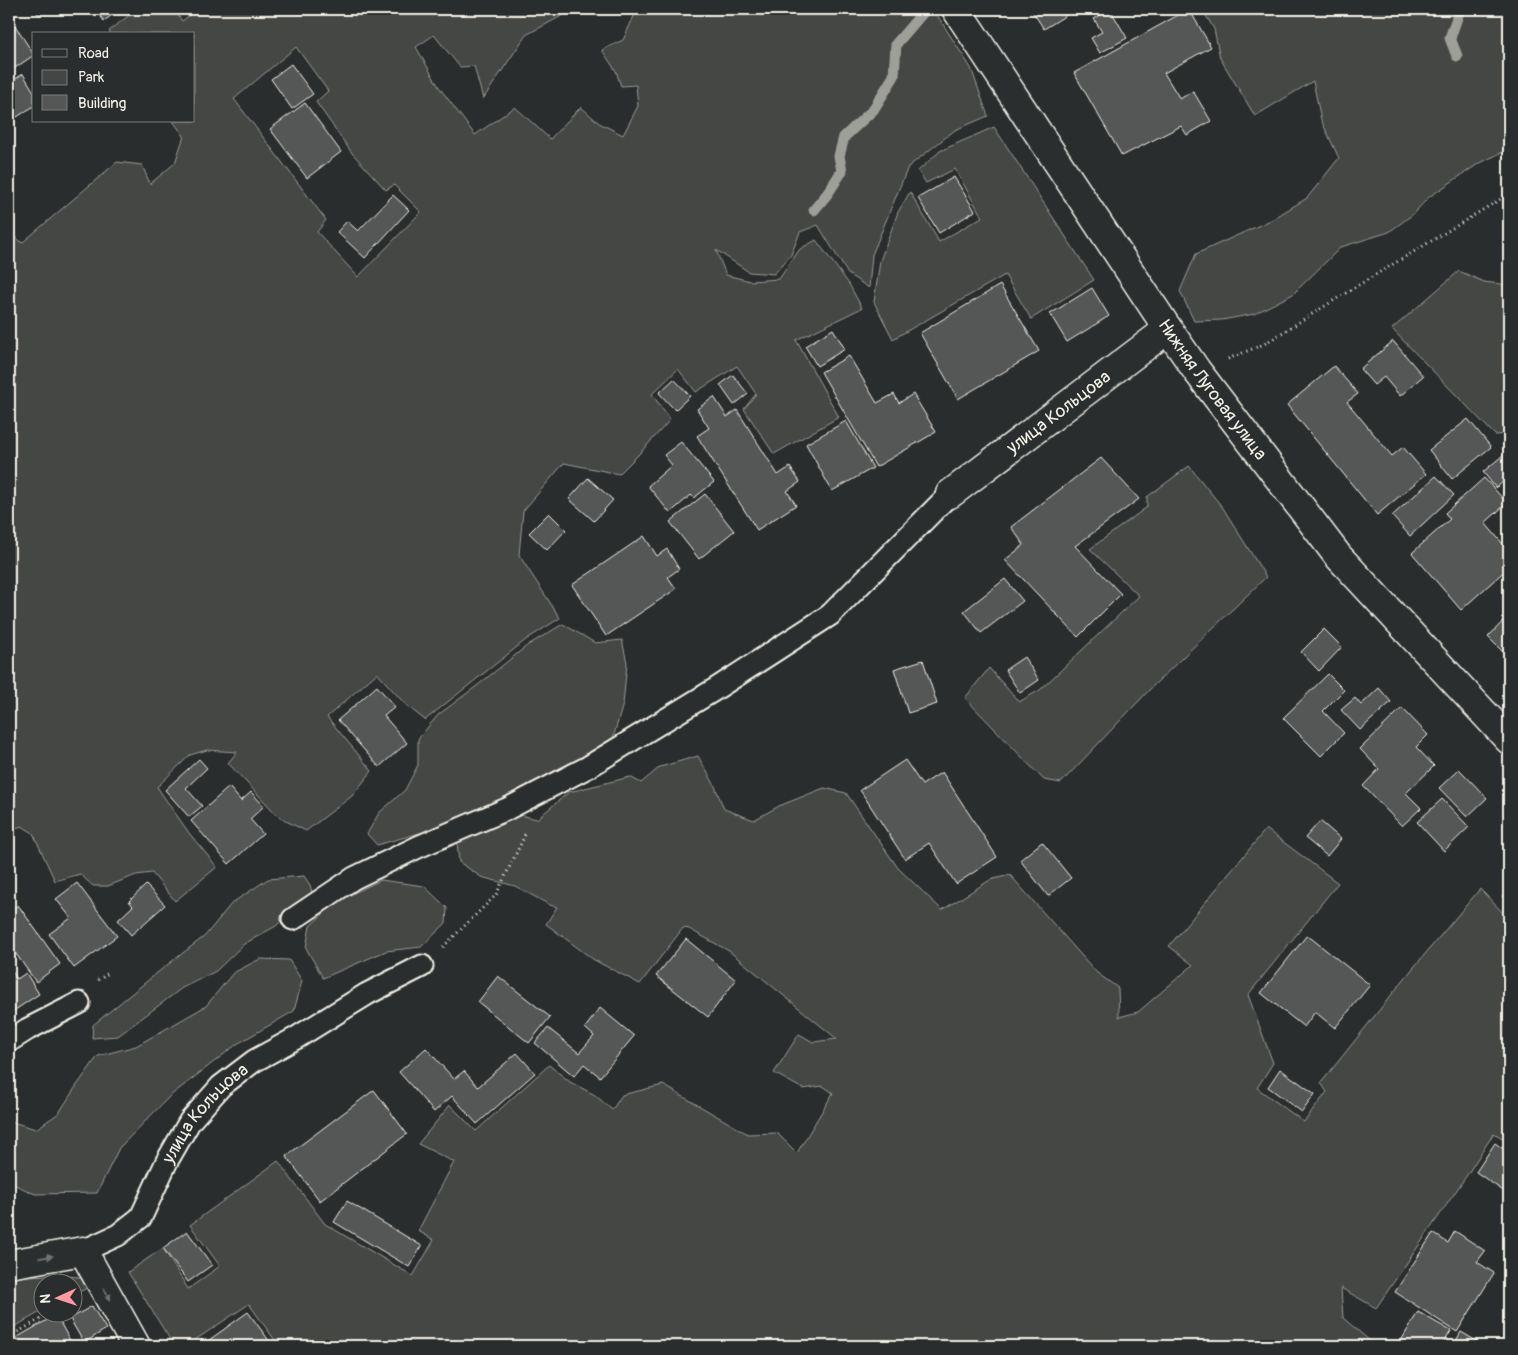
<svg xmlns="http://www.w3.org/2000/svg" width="1518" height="1355" font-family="Pangolin,sans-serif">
<rect width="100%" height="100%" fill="#2a2d2e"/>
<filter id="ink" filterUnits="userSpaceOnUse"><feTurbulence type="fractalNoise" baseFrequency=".02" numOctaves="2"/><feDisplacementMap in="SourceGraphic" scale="10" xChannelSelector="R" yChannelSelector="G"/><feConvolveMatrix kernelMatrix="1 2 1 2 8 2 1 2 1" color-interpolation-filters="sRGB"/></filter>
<g filter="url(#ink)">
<g fill="#444645" stroke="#9c9c96" fill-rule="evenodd">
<path d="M137 9H174L182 21 198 9H572L571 11 526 35 483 99 474 66 460 67 434 35 416 47 439 87 475 135 515 107 550 139 581 107 599 123 623 135 638 106 636 85 621 86 616 71 602 50 623 40 635 14V9H929L937 15 971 68 988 116 955 130 908 167 872 255 869 288 848 274 818 225 800 232 791 255 774 274 749 272 716 250 726 275 750 281 779 279 800 249 816 240 849 284 862 308 796 340 839 417 774 454 744 409 756 394 737 366 696 392 678 369 652 394 670 420 640 453 619 474 564 463 523 511 519 555 560 618 527 639 425 720 406 705 377 673 327 717 372 771 352 796 306 831 280 818 228 763 237 752 207 750 190 755 157 787 189 833 217 867 175 901 152 873 136 875 108 886H93L80 874 55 881 33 833 22 826 9 830V230L22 243 117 162 142 165 150 184 175 163 184 136 173 121H194V34H111L109 31ZM296 47 328 91 316 102 352 153 386 190 394 185 421 212 358 277 317 232 326 220 234 99Z"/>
<polygon points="1202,9 1509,9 1509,149 1478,164 1429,197 1412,215 1389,232 1341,247 1293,294 1254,314 1222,320 1194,321 1180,291 1196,254 1271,220 1307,198 1339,158 1321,120 1313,81 1255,116 1220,58 1214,29"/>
<polygon points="994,127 1094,280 1031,319 1005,275 893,339 874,302 880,261 898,212 910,192 939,242 982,217 955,169 926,183 918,171 940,151"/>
<polygon points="1459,271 1484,282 1509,285 1509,434 1495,435 1392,329"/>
<polygon points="1189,466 1223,508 1266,577 1154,685 1061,783 1044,780 965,698 989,668 1019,702 1040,690 1139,596 1090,549 1147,507 1147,497"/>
<polygon points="563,624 595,643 622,640 627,663 623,704 613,738 575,761 515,793 423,832 377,845 367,834 379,813 405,790 418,765 418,739 438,715 478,685 528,645"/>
<polygon points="698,756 714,784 724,809 754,820 779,806 824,788 846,793 898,868 942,910 990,880 1010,875 1097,973 1118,988 1119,1017 1138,1012 1193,965 1169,946 1266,829 1338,883 1248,995 1273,1063 1257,1088 1304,1122 1327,1092 1321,1083 1409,973 1480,889 1509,919 1509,1142 1494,1133 1467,1175 1376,1308 1341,1288 1343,1318 1376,1346 279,1346 249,1304 186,1346 174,1346 128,1272 163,1248 188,1289 220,1266 190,1225 278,1161 325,1224 413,1276 434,1240 418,1231 454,1162 418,1144 450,1105 476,1131 549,1065 570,1082 595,1095 612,1110 622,1095 663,1085 748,1134 777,1133 797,1153 833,1093 823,1086 803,1089 774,1073 799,1034 813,1042 837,1039 729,951 689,929 683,928 640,984 594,960 546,924 557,907 550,905 515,886 481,877 459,862 457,842 494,826 515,814 537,819 569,792 630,777 641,783 660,767"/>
<polygon points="304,876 310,885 313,896 299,904 276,926 244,944 216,971 182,988 118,1036 92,1038 93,1025 162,969 205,936 232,903 268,879"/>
<polygon points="381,880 424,886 447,908 446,923 421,947 386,951 323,978 306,948 310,926 337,901"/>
<polygon points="260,959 289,960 302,981 294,1011 237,1044 170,1096 119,1148 97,1193 35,1194 9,1182 9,1121 36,1129 59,1113 75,1088 98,1056 136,1046 206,1006 233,973"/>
<polygon points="47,1275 80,1277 87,1288 73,1295 72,1282 42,1282 42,1311 9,1330 9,1277"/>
</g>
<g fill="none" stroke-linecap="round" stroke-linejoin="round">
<g stroke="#9f9f9a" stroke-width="11">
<polyline points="1457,56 1450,38 1460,9"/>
<polyline points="814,210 828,193 842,171 839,156 844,137 873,110 894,76 896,44 926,9"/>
</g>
</g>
<g fill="#555756" stroke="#f4f1e8">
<polygon points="34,9 47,9 39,15"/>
<polygon points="95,9 120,9 104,21"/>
<polygon points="1031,9 1076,9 1044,29"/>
<polygon points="1110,9 1127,38 1100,53 1091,38 1102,32 1094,19"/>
<polygon points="1189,9 1211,47 1164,73 1180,99 1193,91 1211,121 1187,135 1181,126 1122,156 1074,73"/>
<polygon points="9,16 34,55 9,72"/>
<polygon points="291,64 313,94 292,109 271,79"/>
<polygon points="23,74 34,92 34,106 9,122 9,83"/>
<polygon points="305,103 341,152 307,178 270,129"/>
<polygon points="954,177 975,211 939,233 918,198"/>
<polygon points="393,195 409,210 365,258 337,232 347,221 358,231"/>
<polygon points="1000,285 1039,351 958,399 920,333"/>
<polygon points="1092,288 1109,316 1067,342 1050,314"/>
<polygon points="833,329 845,349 817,366 805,346"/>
<polygon points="1393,341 1423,376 1400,396 1384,377 1374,385 1360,369"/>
<polygon points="849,356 877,403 894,394 899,403 913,394 936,432 876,467 821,372"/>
<polygon points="1334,366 1358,394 1347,402 1392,456 1403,447 1426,474 1377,515 1287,405"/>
<polygon points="733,375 748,394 734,405 720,385"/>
<polygon points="674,379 690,396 675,410 659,393"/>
<polygon points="714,397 727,417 737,410 778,475 790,467 800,482 787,491 796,505 757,530 697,436 709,428 697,409"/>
<polygon points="1468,419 1491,447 1452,479 1429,450"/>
<polygon points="846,421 873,468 832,491 806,444"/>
<polygon points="681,442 714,482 694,498 691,495 670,513 648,486 672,465 664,455"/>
<polygon points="1509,450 1509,486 1505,480 1496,488 1483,472"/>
<polygon points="1101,458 1139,499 1075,546 1121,594 1078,637 1005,560 1024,545 1011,527"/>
<polygon points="1436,476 1454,495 1410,536 1392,516"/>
<polygon points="588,478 613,500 594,521 569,499"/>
<polygon points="1484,478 1507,503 1485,523 1509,551 1509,567 1461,610 1412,553 1450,519 1445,513"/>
<polygon points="705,494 734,531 699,559 670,522"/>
<polygon points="549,513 566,530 547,550 529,533"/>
<polygon points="644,536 657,556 667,549 679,569 668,577 676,589 606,636 572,585"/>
<polygon points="1005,579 1023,601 981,633 964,611"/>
<polygon points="1509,615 1509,658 1488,637"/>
<polygon points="1324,629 1342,647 1319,671 1301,652"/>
<polygon points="1024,657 1039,680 1020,693 1005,670"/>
<polygon points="923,660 937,704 908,713 894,669"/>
<polygon points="1328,674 1344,690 1323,711 1344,733 1321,756 1283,718"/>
<polygon points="377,686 395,707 384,716 407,743 379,767 338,720"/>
<polygon points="1379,688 1391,702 1360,730 1341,710 1355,698 1361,705"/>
<polygon points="1402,708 1428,735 1416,747 1434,766 1406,793 1421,808 1402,826 1363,786 1379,769 1360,749"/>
<polygon points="199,759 207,768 186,788 202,806 189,817 165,790"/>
<polygon points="905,760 922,785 942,772 997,857 956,884 929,843 905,859 860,790"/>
<polygon points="1459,769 1487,798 1467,817 1439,788"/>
<polygon points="229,787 241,801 251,792 264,806 250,819 263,834 229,864 191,821"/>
<polygon points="1442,799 1469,827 1444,851 1417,822"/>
<polygon points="1320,821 1341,839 1327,856 1305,838"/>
<polygon points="1042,842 1071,878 1048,896 1020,860"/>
<polygon points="77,883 117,936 74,968 49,934 71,918 56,899"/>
<polygon points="146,885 165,905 131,935 118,920 133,906 129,901"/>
<polygon points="1509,889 1509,904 1502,896"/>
<polygon points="18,905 60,964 36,982 9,944 9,912"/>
<polygon points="1307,935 1370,985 1335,1028 1315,1012 1304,1027 1261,993"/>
<polygon points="686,939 736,980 708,1017 656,976"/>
<polygon points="9,966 17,979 26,973 39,994 9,1014"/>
<polygon points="498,976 550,1017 529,1043 478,1002"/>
<polygon points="600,1008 634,1036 600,1077 584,1064 574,1076 535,1043 548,1028 579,1053 594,1036 585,1028"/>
<polygon points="426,1048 454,1079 464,1071 478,1087 517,1053 535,1073 477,1124 452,1096 434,1112 399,1072"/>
<polygon points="1280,1069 1315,1094 1302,1112 1268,1087"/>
<polygon points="374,1090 407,1134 320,1201 286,1156"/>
<polygon points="1495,1143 1509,1153 1509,1195 1476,1172"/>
<polygon points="347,1201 422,1246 409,1267 334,1222"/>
<polygon points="187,1231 212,1265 188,1282 163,1248"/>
<polygon points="1455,1231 1485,1251 1477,1262 1494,1273 1457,1332 1395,1292 1433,1233 1448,1243"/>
<polygon points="92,1306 106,1329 84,1343 70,1319"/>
<polygon points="248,1312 273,1346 207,1346 205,1343"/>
<polygon points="1418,1312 1451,1331 1442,1346 1398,1346"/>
<polygon points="56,1315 73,1346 9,1346 9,1342"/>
<polygon points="1461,1332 1485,1346 1453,1346"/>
</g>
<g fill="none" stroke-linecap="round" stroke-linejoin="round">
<defs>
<g id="service">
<polyline points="293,919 354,878 418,847 507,809 588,767 714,690 830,615 950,494"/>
<polyline points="9,1041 28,1029 79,1003"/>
<path id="s1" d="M83 1251 118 1235 141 1217 167 1161 190 1121 221 1086 254 1061 296 1038 367 994 422 966"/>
</g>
<g id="minor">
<path id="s2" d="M956 9 1168 329 1197 371 1338 556 1509 740"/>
<path id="s3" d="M950 494 1168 329"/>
<polyline points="9,1264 83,1251 136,1346"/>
</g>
</defs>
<use href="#service" stroke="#f4f1e8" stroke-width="25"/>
<use href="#minor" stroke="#f4f1e8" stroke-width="31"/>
<g stroke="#f4f1e8" stroke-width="3" stroke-dasharray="1 4" stroke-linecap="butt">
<polyline points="1228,359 1264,344 1357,286 1509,194"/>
<polyline points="443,947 496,895 525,835 528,834"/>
<polyline points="98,980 110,972"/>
<polyline points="9,1337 53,1312"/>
</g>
<use href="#service" stroke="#2a2d2e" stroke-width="21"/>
<use href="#minor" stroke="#2a2d2e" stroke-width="28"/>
</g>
<defs><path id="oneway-solid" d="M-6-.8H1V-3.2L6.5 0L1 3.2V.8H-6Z" transform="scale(1.25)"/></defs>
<g fill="#71726f">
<use href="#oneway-solid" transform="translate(46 1257) rotate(-9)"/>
<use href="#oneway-solid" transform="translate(107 1294) rotate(61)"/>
</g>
</g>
<g text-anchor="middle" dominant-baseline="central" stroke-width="4.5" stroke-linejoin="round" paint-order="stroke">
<g font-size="18" fill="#f4f1e8" stroke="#2a2d2e">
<text stroke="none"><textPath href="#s2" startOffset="459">Нижняя Луговая улица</textPath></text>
<text stroke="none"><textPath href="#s3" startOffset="136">улица Кольцова</textPath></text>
<text stroke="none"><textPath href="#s1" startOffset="191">улица Кольцова</textPath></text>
</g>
</g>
<rect width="1518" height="1355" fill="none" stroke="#2a2d2e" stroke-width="30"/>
<rect x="15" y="15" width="1488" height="1325" fill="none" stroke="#f4f1e8" stroke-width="2" filter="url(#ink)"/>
<rect x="32" y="32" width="162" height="90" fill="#2a2d2e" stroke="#7b7b78"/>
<rect x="42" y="49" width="25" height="8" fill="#2a2d2e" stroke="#7b7b78"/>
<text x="78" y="58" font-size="15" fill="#f4f1e8">Road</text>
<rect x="42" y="70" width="25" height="15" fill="#444645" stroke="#7b7b78"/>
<text x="78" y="82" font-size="15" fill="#f4f1e8">Park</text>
<rect x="42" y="95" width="25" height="15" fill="#555756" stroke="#7b7b78"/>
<text x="78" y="108" font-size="15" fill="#f4f1e8">Building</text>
<g transform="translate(58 1298) rotate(267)"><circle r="24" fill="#2a2d2e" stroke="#7b7b78"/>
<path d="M0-4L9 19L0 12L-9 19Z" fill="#ff9aa2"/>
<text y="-8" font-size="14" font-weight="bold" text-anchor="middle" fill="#f4f1e8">N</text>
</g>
</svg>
